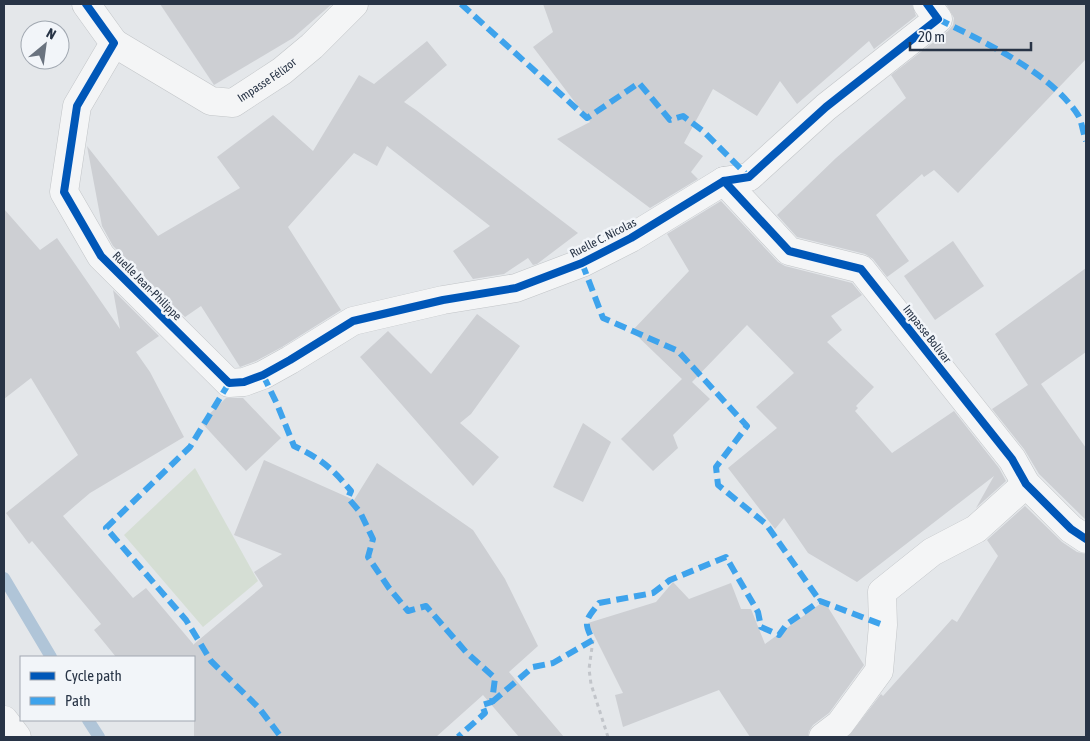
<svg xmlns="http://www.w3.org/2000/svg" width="1090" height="741" font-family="'Asap Condensed',sans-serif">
<rect width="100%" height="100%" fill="#e4e7ea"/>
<polygon fill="#d5ded4" points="195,468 258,581 203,627 124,535"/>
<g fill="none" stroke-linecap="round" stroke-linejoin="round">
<g stroke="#b0c5d8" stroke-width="12">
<polyline points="4,578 51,657"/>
<polyline points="88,720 99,737"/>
</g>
</g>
<g fill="#cdcfd3">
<polygon points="160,4 332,4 293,38 214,85"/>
<polygon points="543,4 912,4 916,16 874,49 869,41 797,104 780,81 757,116 713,89 684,143 703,156 691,172 698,179 650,208 557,139 590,122 533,47 553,32"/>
<polygon points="946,4 1086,4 1086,59 958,193 934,170 924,177 922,174 876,215 909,261 887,277 873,259 865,254 797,237 777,215 836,158 906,98 891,75 948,31 953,25 954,18"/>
<polygon points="427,41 447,65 404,102 416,110 578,233 537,264 533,265 528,258 504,274 473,279 453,251 490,226 387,146 377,166 354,153 288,227 341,310 282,347 256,361 240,367 201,306 185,317 113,246 102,226 87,146 158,236 240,188 217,157 273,115 313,151 359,75 374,84"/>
<polygon points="721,201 778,262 785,266 852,283 862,295 831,316 842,330 827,342 874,387 856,406 858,408 855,411 892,453 954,411 999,468 1006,481 976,508 994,476 857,582 808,553 784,518 775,529 728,468 777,428 756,407 794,373 747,325 692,382 710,399 673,435 678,448 653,471 621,439 682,379 632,331 689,271 667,234"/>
<polygon points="4,209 40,250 57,238 120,329 113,290 159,336 136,352 150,372 184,437 90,493 63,516 133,598 146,588 194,645 194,644 263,586 254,572 282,554 234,535 264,460 354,500 377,463 473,530 505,579 538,646 509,672 564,737 519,737 483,695 436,737 194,737 194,657 116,657 94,630 101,624 32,541 29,544 6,513 78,455 31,378 4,399"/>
<polygon points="953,241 984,286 935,320 904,276"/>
<polygon points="1086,268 1086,352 1041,384 1086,448 1086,520 1039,474 1024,449 992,409 1028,385 995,334"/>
<polygon points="477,314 520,346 471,414 460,423 499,457 473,486 360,357 388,331 431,374"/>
<polygon points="226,398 243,398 281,438 246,471 201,422"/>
<polygon points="583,423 611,442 583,502 553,487"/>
<polygon points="1025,506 1062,542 1077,552 1086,554 1086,737 848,737 881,694 883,696 952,619 957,622 998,556 987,540"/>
<polygon points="673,582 689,599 731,583 741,609 751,609 765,644 824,601 864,665 829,713 813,725 809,731 808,737 750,737 719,690 623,727 615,695 623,693 588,623 656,602"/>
</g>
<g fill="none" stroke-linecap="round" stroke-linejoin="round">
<defs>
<g id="minor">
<polyline points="86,4 114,43 77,106 64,192 101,256 229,383 244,382 263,375 290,360 353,321 443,300 516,288 582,263 631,238 724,181 749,177 826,107 938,19 927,4"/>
<path id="s1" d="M114 43 211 101 233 103 282 71 312 46 354 4"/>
<polyline points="724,181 789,251 861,269 1012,459 1026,484 1071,529 1086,539"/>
<polyline points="4,720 17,737"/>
<polyline points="823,737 840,724 879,671 883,625 882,592 932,552 976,529 1026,484"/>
</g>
</defs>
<use href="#minor" stroke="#c2c5c8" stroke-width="29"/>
<polyline stroke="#c2c5ca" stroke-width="3" stroke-dasharray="4 4" stroke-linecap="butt" points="593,640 589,669 591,684 608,737"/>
<use href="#minor" stroke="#f4f5f6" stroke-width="28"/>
<g stroke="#3ea3ec" stroke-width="6" stroke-dasharray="12 6" stroke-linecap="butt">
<polyline points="461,4 587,118 639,83 670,120 683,116 703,131 749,177"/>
<path d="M938 19C984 42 1050 72 1078 115 1082 122 1083 133 1086 141"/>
<polyline points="582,263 603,318 678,351 747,426 716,467 718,485 766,524 820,601"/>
<path d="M263 375 277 404 294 446C320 458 333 469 351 491L348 498 360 512 373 539 368 557 389 588 408 611 426 606 466 652 495 678 492 702 482 705 485 713 458 737"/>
<polyline points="229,383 190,447 106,528 186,620 211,661 259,708 281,737"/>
<path d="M492 702 533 667 553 663 593 640C582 621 587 619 599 603L653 593 670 580 726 557 758 612 761 627 779 635 787 624 820 601 883 625"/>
</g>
<defs>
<g id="cycleway">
<polyline points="86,4 114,43 77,106 64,192 101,256 229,383 244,382 263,375 290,360 353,321 443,300 516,288 582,263 631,238 724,181 749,177 826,107 938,19 927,4"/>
<polyline points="724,181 789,251 861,269 1012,459 1026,484 1071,529 1086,539"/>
</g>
</defs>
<use href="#cycleway" stroke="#f2f5f9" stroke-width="11"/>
<use href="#cycleway" stroke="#0057b8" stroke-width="8"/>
</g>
<g text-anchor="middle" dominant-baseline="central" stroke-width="5" stroke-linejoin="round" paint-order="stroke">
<g font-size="12" fill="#283446" stroke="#f2f5f9">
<text stroke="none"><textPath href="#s1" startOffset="176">Impasse Félizor</textPath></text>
<text transform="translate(603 238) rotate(-27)">Ruelle C. Nicolas</text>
<text transform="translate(147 286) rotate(45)">Ruelle Jean-Philippe</text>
<text transform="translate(927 334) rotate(52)">Impasse Bolivar</text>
</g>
</g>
<rect width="1090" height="741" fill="none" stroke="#283446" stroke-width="10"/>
<rect x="20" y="656" width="175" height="65" fill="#f2f5f9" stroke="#a1a8b1"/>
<rect x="30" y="672" width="25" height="8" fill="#0057b8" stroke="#a1a8b1"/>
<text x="65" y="681" font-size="15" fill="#283446">Cycle path</text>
<rect x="30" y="697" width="25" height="8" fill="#3ea3ec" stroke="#a1a8b1"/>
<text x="65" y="706" font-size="15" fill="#283446">Path</text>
<g transform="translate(45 45) rotate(29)"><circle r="24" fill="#f2f5f9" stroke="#a1a8b1"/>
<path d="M0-4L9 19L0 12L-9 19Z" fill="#6a737f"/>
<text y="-8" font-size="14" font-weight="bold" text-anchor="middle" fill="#283446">N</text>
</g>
<path d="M910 42v8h121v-8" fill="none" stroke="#283446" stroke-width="2.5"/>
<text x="918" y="42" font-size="15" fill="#283446" stroke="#f2f5f9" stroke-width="4" paint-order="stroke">20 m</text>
</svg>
